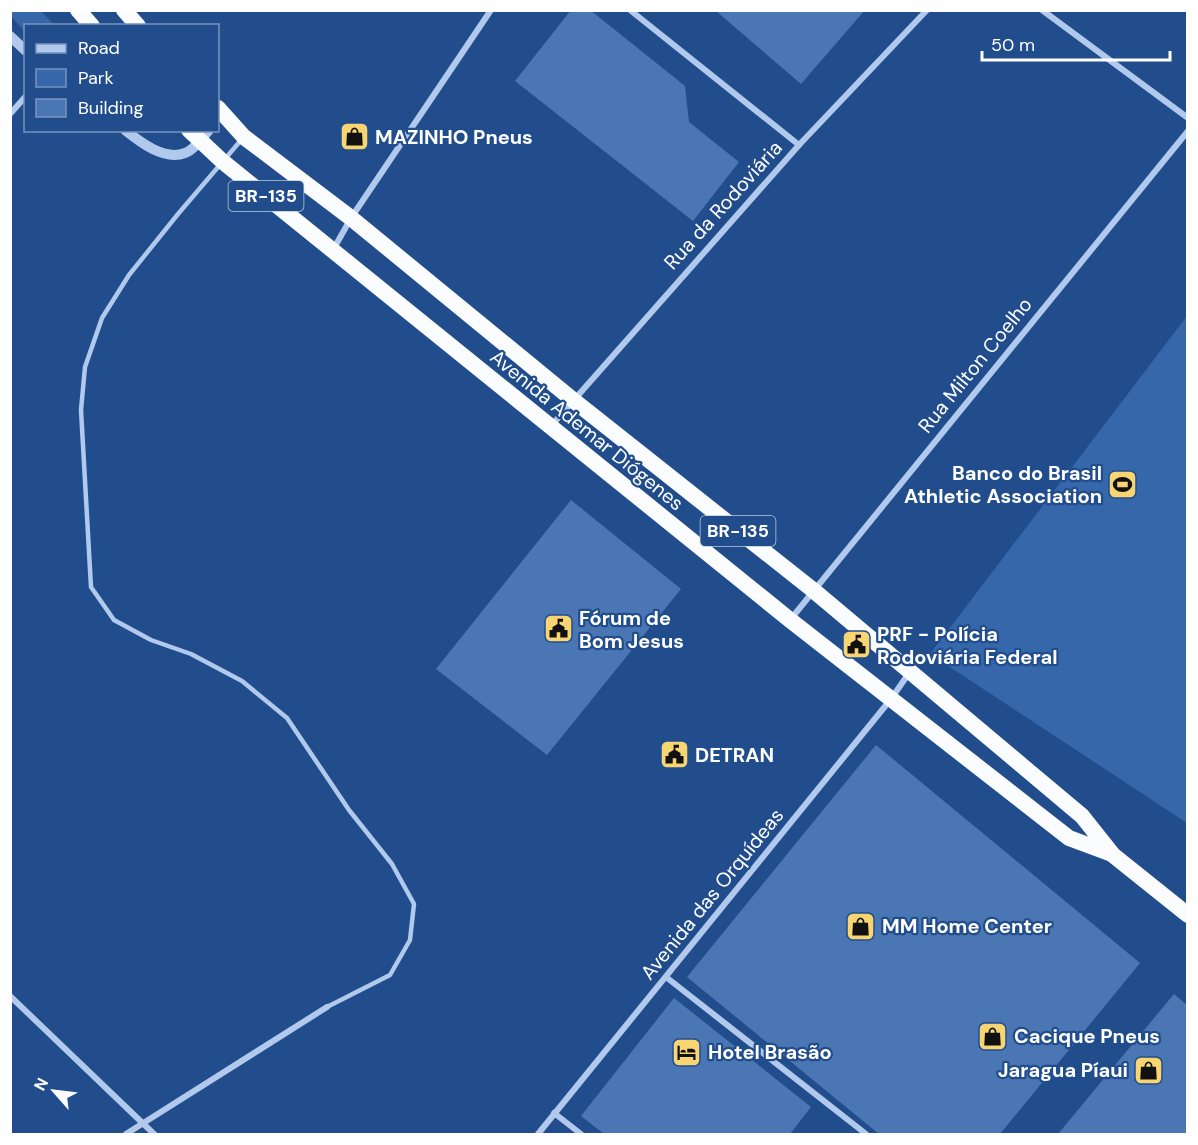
<svg xmlns="http://www.w3.org/2000/svg" width="1198" height="1145" font-family="'DM Sans',sans-serif">
<rect width="100%" height="100%" fill="#214d8d"/>
<g fill="#3567aa">
<polygon points="11,10 41,11 54,25 26,26 25,32 11,16"/>
<polygon points="1187,316 1187,823 930,654"/>
</g>
<g fill="#4a77b4">
<polygon points="571,10 590,10 685,86 689,122 739,162 693,221 515,81"/>
<polygon points="715,10 865,10 801,84"/>
<polygon points="571,500 681,589 547,755 436,669"/>
<polygon points="876,745 1140,963 1000,1134 879,1134 687,977"/>
<polygon points="1174,994 1188,1006 1188,1134 1058,1134"/>
<polygon points="674,998 811,1107 790,1134 604,1134 581,1116"/>
</g>
<g fill="none" stroke-linecap="round" stroke-linejoin="round">
<polyline stroke="#b0c9ec" stroke-width="4.5" points="242,139 178,214 129,275 102,318 85,367 81,410 91,587 114,620 151,640 191,654 242,681 287,718 349,810 392,864 414,904 410,940 390,975 327,1007"/>
<g stroke="#b0c9ec" stroke-width="6">
<polyline points="630,10 799,145"/>
<polyline points="1042,10 1188,118"/>
<polyline points="10,114 26,96"/>
<polyline points="333,250 351,218 491,10"/>
<polyline points="551,426 799,145 927,10"/>
<polyline points="790,620 1188,131"/>
<polyline points="666,977 866,1134"/>
<polyline points="10,996 154,1134"/>
<polyline points="554,1113 581,1134"/>
<polyline points="126,1134 327,1007"/>
<polyline points="538,1134 891,699 909,673"/>
</g>
<g stroke="#b0c9ec" stroke-width="10">
<polyline points="10,36 26,51"/>
<path d="M125 130C140 142 164 161 185 153 194 150 203 137 209 130"/>
</g>
<g stroke="#fafcfe" stroke-width="16">
<polyline points="78,10 92,26"/>
<polyline points="124,10 138,26"/>
<polyline points="218,108 244,137 351,218 573,400 813,590 1082,816 1113,855 1188,915"/>
<polyline points="189,130 222,161 790,620 1069,838 1112,854"/>
</g>
</g>
<defs>
<symbol id="shop-square" viewBox="-11 -11 22 22"><rect x="-9" y="-9" width="18" height="18" rx="4" fill="#f8d571" stroke="#214d8d"/><path d="M-5-2.5h2.3a2.7 3.5 0 0 1 5.4 0H5L5.5 6h-11ZM-1.5-2.5h3a1.5 2.3 0 0 0-3 0Z" fill="#111"/></symbol>
<symbol id="stadium-square" viewBox="-11 -11 22 22"><rect x="-9" y="-9" width="18" height="18" rx="4" fill="#f8d571" stroke="#214d8d"/><path d="M0-5a6.5 5 0 1 0 0 10a6.5 5 0 1 0 0-10ZM-3.5-1.8h7v3.6h-7Z" fill="#111"/></symbol>
<symbol id="civic-square" viewBox="-11 -11 22 22"><rect x="-9" y="-9" width="18" height="18" rx="4" fill="#f8d571" stroke="#214d8d"/><path d="M-.6-6.5H3V-4.5H.6V-3L4-1V1h2V6H-6V1h2V-1L-.6-3ZM-1.2 2.5V6h2.4V2.5Z" fill="#111"/></symbol>
<symbol id="hotel-square" viewBox="-11 -11 22 22"><rect x="-9" y="-9" width="18" height="18" rx="4" fill="#f8d571" stroke="#214d8d"/><path d="M-6-4.5h1.5V1H6V5H4.5V3h-9V5H-6ZM-4 0a1.8 1.8 0 1 1 3.6 0ZM.5 0V-2.5h3Q6-2.5 6 0Z" fill="#111"/></symbol>
</defs>
<g fill-rule="evenodd">
<use href="#shop-square" x="338" y="120" width="33" height="33"/>
<use href="#stadium-square" x="1106" y="468" width="33" height="33"/>
<use href="#civic-square" x="542" y="612" width="33" height="33"/>
<use href="#civic-square" x="840" y="628" width="33" height="33"/>
<use href="#civic-square" x="658" y="738" width="33" height="33"/>
<use href="#shop-square" x="844" y="910" width="33" height="33"/>
<use href="#shop-square" x="976" y="1020" width="33" height="33"/>
<use href="#hotel-square" x="670" y="1036" width="33" height="33"/>
<use href="#shop-square" x="1132" y="1054" width="33" height="33"/>
</g>
<g text-anchor="middle" dominant-baseline="central" stroke-width="4.5" stroke-linejoin="round" paint-order="stroke">
<g fill="#214d8d" stroke="#bccadd" stroke-width="1.5">
<rect x="228.5" y="181" width="75" height="30" rx="4.5"/>
<rect x="700.5" y="516" width="75" height="30" rx="4.5"/>
</g>
<g font-size="18" font-weight="bold" fill="#fff">
<text x="266" y="196">BR-135</text>
<text x="738" y="531">BR-135</text>
</g>
<g font-size="20" font-weight="bold" fill="#fff" stroke="#214d8d" text-anchor="start">
<text x="375" y="137">MAZINHO Pneus</text>
<text x="1102" y="473" text-anchor="end">Banco do Brasil<tspan x="1102" dy="23">Athletic Association</tspan></text>
<text x="579" y="618">Fórum de<tspan x="579" dy="23">Bom Jesus</tspan></text>
<text x="877" y="634">PRF - Polícia<tspan x="877" dy="23">Rodoviária Federal</tspan></text>
<text x="695" y="755">DETRAN</text>
<text x="882" y="926">MM Home Center</text>
<text x="1014" y="1036">Cacique Pneus</text>
<text x="708" y="1052">Hotel Brasão</text>
<text x="1128" y="1070" text-anchor="end">Jaragua Píaui</text>
</g>
<g font-size="20" fill="#fff" stroke="#214d8d">
<text transform="translate(723 205) rotate(-48)">Rua da Rodoviária</text>
<text transform="translate(975 365) rotate(-51)">Rua Milton Coelho</text>
<text transform="translate(587 430) rotate(39)">Avenida Ademar Diógenes</text>
<text transform="translate(712 894) rotate(-51)">Avenida das Orquídeas</text>
</g>
</g>
<rect width="1198" height="1145" fill="none" stroke="#ffffff" stroke-width="24"/>
<rect x="24" y="24" width="195" height="108" fill="#214d8d" stroke="#7a94bb" stroke-width="1.5"/>
<rect x="36" y="44" width="30" height="9" fill="#b0c9ec" stroke="#7a94bb" stroke-width="1.5"/>
<text x="78" y="54" font-size="18" fill="#ffffff">Road</text>
<rect x="36" y="69" width="30" height="18" fill="#3567aa" stroke="#7a94bb" stroke-width="1.5"/>
<text x="78" y="84" font-size="18" fill="#ffffff">Park</text>
<rect x="36" y="99" width="30" height="18" fill="#4a77b4" stroke="#7a94bb" stroke-width="1.5"/>
<text x="78" y="114" font-size="18" fill="#ffffff">Building</text>
<g transform="translate(54 1091) rotate(298)" stroke="#214d8d" stroke-width="4.5" paint-order="stroke">
<path d="M0-4.5L10 22L0 15L-10 22Z" fill="#ffffff"/>
<text y="-9" font-size="16" font-weight="bold" text-anchor="middle" fill="#ffffff">N</text>
</g>
<path d="M982 51v9h188v-9" fill="none" stroke="#ffffff" stroke-width="3"/>
<text x="991" y="51" font-size="18" fill="#ffffff" stroke="#214d8d" stroke-width="4.5" paint-order="stroke">50 m</text>
</svg>
